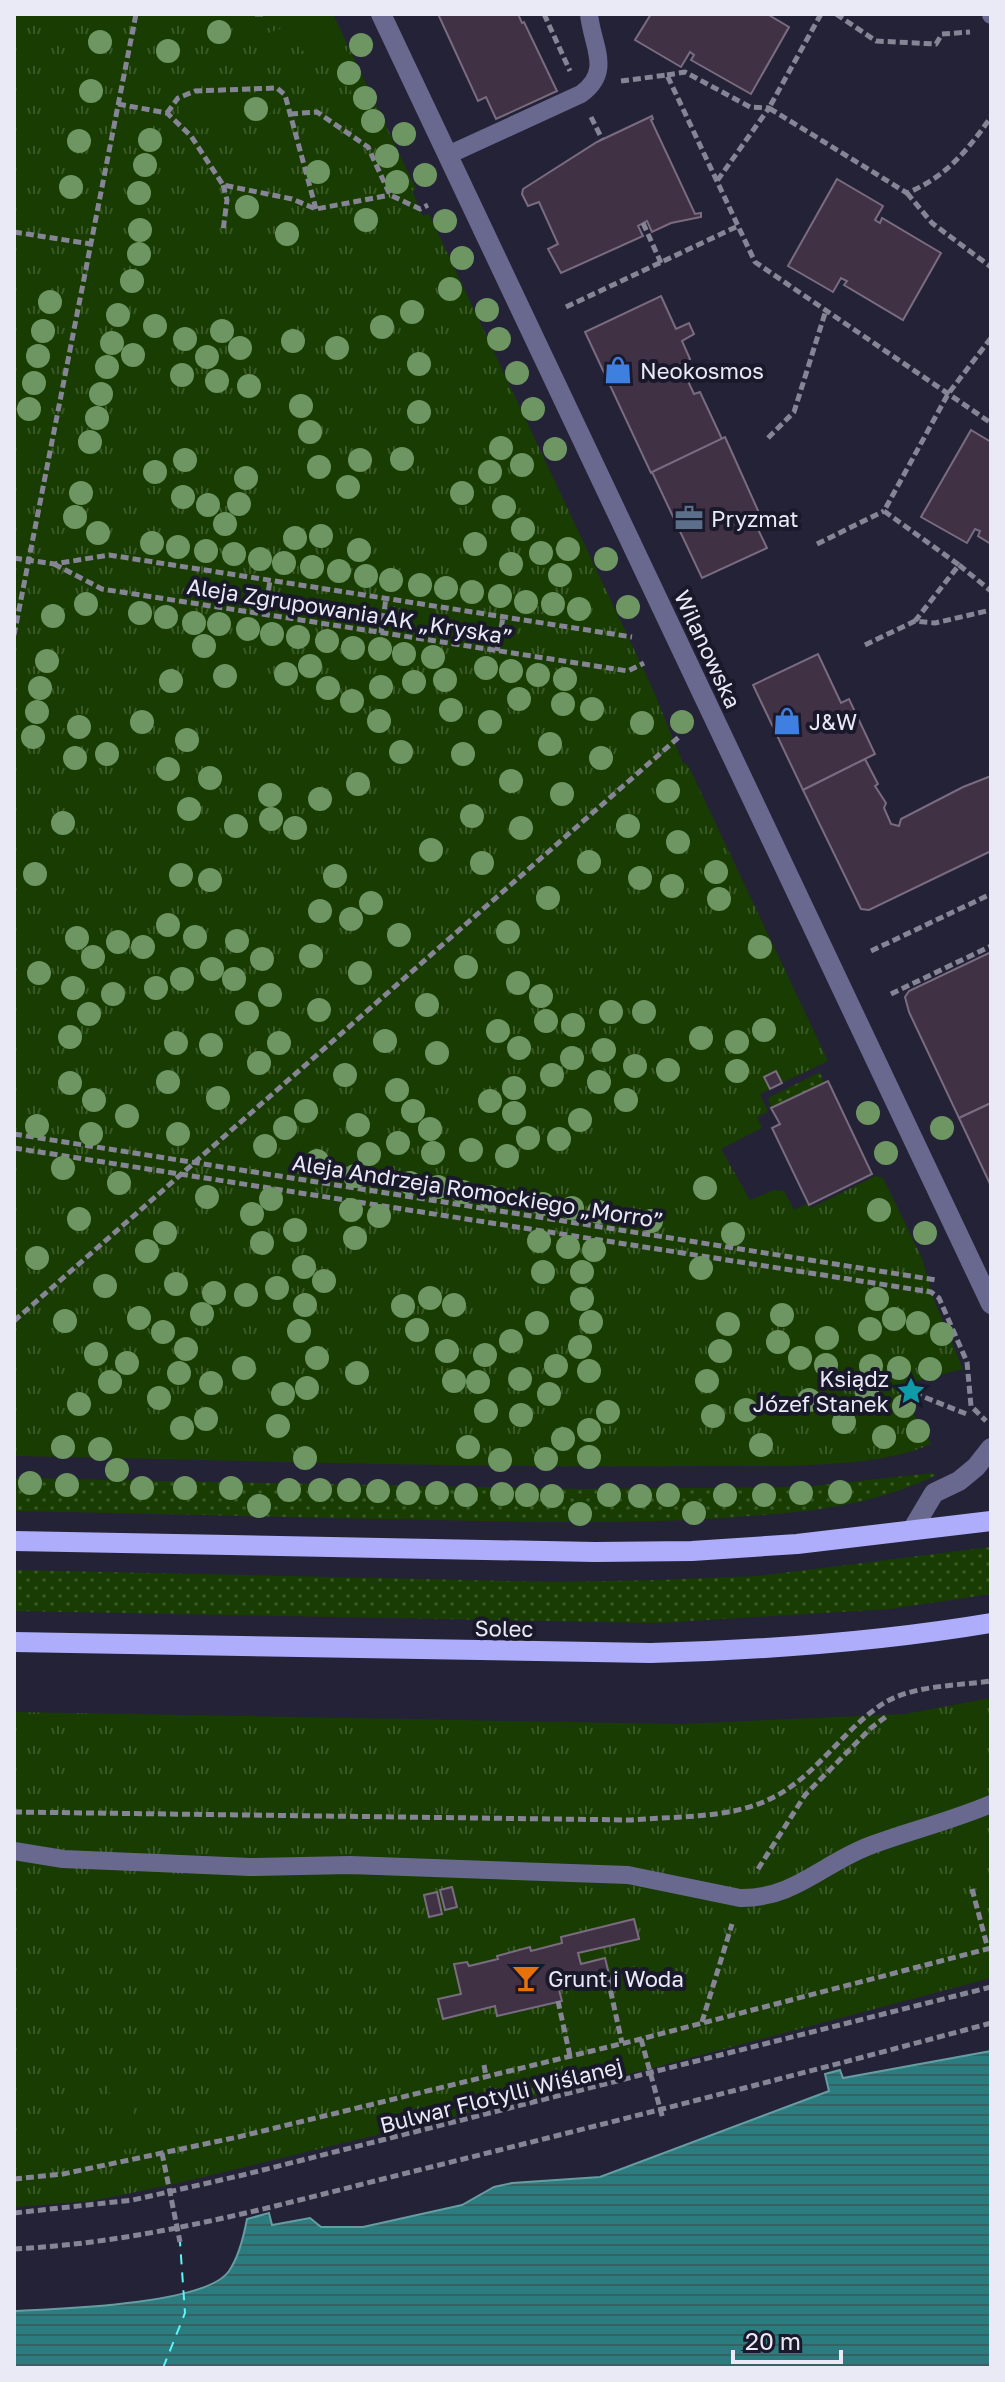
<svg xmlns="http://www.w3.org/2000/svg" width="1005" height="2382" font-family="'Golos Text',sans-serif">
<defs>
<pattern id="grass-dots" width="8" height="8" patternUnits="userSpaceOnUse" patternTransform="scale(2)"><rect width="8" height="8" fill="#183c01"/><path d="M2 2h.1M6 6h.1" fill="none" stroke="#3a5827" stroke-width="1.8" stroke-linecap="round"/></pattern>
<pattern id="park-tufts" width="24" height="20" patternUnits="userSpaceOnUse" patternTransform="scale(2)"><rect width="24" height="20" fill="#183c01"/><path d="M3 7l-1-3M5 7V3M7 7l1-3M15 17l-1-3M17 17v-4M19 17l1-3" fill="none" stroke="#3a5827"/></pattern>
<pattern id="water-rules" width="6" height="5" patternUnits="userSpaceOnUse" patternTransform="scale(2)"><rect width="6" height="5" fill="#2a7c7e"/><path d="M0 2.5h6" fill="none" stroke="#386164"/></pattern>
</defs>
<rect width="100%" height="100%" fill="#242236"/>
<g fill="url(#grass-dots)">
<polygon points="820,1072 824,1083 771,1108 768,1098"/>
<path d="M933 1473 936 1475C871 1508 795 1513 723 1518 626 1524 530 1522 432 1520 293 1517 153 1514 14 1511V1478L581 1489 804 1487Z"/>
<polygon points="991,1547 991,1594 890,1609 656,1623 14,1611 14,1570 557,1582 659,1580 758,1576"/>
</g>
<g fill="url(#park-tufts)">
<path d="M14 14H333L416 189 412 191 423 216 429 214 654 692 683 763 688 765 828 1061 782 1083 776 1071 764 1076 770 1089 760 1094 768 1112 757 1117 762 1128 721 1149 750 1200 774 1190 784 1191 794 1210 808 1203 811 1208 875 1176 883 1178 922 1258 934 1300 963 1369 902 1385 899 1389 931 1444C875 1471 756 1465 692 1466 466 1468 240 1460 14 1456Z"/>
<polygon points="991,1698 991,1978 645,2070 175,2184 92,2201 14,2207 14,1712 680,1724 905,1714"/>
</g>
<g fill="#183c01">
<polygon points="324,14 329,14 412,191 392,184 332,48 310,57 295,44 276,41 231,46"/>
<path d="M271 92 280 98 272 113 258 116 217 114 201 130C188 125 174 118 180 102 205 86 243 95 271 92Z"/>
<polygon points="125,2075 141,2146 123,2150 107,2080"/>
</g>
<path fill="url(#water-rules)" stroke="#649da2" stroke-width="2" d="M991 2051V2368H14V2311C56 2309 206 2305 229 2271 238 2258 244 2235 247 2219L269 2213 272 2225 310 2218 321 2227H363L462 2205 494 2187 512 2183 600 2177 829 2091 825 2074 840 2070 843 2078Z"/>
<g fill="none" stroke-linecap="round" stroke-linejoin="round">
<polyline stroke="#5cf5f8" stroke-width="2" stroke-dasharray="10 8" stroke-linecap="butt" points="163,2368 185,2313 180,2242"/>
</g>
<g fill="#403244" stroke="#7a6c80" stroke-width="2">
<polygon points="438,14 518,14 522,23 524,22 557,91 496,119 486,97 478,101"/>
<polygon points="651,14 767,14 789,27 751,94 691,60 694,55 690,52 681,67 635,40"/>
<polygon points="652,116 653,119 651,120 695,214 701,213 701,217 671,223 652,232 647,221 638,226 643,236 561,273 548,249 558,244 539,202 528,206 522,194 523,189 597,142"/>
<polygon points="837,179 883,206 875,220 880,223 882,218 941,253 903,320 844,285 847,281 841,278 833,292 788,266"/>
<polygon points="661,296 676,329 689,323 694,334 682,341 690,359 680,364 694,394 700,392 722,439 651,473 585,332"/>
<polygon points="971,430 991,442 991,544 978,536 980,531 975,529 967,543 921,517"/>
<polygon points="725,437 760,515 753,519 767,548 702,578 652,472"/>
<polygon points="818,654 841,703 849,699 875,754 803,790 753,685"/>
<polygon points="865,759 878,784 875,786 886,803 884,808 891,824 899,826 901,819 963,787 991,776 991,851 869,910 861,909 803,790"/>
<polygon points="991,952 991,1103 959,1118 909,1012 905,997 909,991"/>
<polygon points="776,1071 782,1083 770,1089 764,1077"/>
<polygon points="828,1081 872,1174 809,1205 772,1128 780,1124 771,1108"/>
<polygon points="991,1103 991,1186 959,1118"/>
<polygon points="452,1887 457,1907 445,1910 440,1890"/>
<polygon points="437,1892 442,1914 429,1917 424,1895"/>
<polygon points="634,1919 639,1939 578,1953 581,1964 605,1958 610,1978 559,1990 562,2001 497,2016 495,2006 443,2019 438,1999 461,1994 454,1964 467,1962 469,1966 498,1959 497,1956 530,1947 531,1951 562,1943 561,1937"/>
</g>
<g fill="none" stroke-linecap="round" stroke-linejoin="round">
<g stroke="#868596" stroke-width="5" stroke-dasharray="8 4" stroke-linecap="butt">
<polyline points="255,14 265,14"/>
<polyline points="544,14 570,71"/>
<path d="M821 14 769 108 907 193C946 177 967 151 991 117"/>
<polyline points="836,14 876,41 936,44 942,34 970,32"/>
<polyline points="667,75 685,72 750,107 769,108 717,181"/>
<polyline points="621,81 667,75 755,262 991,423"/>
<polyline points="118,104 167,113 191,136 223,185 292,199 316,209 390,195"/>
<polyline points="167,113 178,98 195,91 277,88 285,95 316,209"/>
<polyline points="290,114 317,112 368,147 390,195 420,209 428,205"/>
<polyline points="591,117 602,139"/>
<polyline points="223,185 227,200 223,231"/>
<polyline points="907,193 932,223 991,267"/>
<polyline points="643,223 661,263"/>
<polyline points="14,232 91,244"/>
<polyline points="566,307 738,226"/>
<polyline points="991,338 948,394 884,511 959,565 915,621 935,623 991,610"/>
<polyline points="768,438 794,412 826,310"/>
<polyline points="817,544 884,511"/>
<polyline points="14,558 54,564 109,555 632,637"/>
<polyline points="54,564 102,589 628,671 644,663"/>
<polyline points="959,565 991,591"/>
<polyline points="265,614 270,580"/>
<polyline points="381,633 386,598"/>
<polyline points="14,635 136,14"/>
<polyline points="865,645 915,621"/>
<polyline points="497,651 503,617"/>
<polyline points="871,951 991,894"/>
<polyline points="891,994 991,946"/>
<polyline points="14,1134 936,1280"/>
<polyline points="14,1148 931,1292 939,1298 967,1362 971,1406 986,1421"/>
<polyline points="14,1321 679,737"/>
<polyline points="914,1393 969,1415"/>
<path d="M14 1812 631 1820C675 1816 729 1819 770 1799 813 1779 840 1734 878 1707 907 1685 956 1686 991 1681"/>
<polyline points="758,1869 805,1795 871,1728 888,1715"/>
<polyline points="972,1889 988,1949"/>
<polyline points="608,1979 622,2043"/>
<polyline points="558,2001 570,2056"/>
<polyline points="702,2022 732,1924"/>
<polyline points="641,2039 663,2119"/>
<polyline points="484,2065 486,2076"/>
<polyline points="162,2153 180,2242"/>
<polyline points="14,2179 63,2174 238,2137 641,2039 991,1948"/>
<polyline points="14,2213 133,2200 243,2175 991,1987"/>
<path d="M14 2249C154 2242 288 2202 423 2169 613 2122 802 2074 991 2023"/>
</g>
<g stroke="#69698f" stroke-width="18">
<polyline points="991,14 991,15"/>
<path d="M448 155 581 94C613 71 592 46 589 14"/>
<path d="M14 1851 63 1859 158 1863 250 1867 350 1865 628 1875 740 1898C793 1899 822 1864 869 1846 909 1831 951 1821 991 1804"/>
</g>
<g stroke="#69698f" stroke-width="20">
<polyline points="381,14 991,1304"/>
<polyline points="912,1530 934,1493 959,1481 976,1467 991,1448"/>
</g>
<g stroke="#adadfb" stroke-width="20">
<polyline points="14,1541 595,1552 692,1551 797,1544 991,1521"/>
<path d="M14 1642 651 1653C765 1650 878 1642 991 1623"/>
</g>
</g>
<g fill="#6e9663">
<circle cx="219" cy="32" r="12"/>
<circle cx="100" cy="42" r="12"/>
<circle cx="361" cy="45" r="12"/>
<circle cx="168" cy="51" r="12"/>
<circle cx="349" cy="73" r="12"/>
<circle cx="91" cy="91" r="12"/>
<circle cx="365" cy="98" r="12"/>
<circle cx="256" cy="109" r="12"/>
<circle cx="373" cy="121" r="12"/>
<circle cx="404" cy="134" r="12"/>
<circle cx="150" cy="140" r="12"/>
<circle cx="79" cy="141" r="12"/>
<circle cx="387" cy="156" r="12"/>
<circle cx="145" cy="165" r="12"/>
<circle cx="318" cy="172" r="12"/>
<circle cx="425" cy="175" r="12"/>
<circle cx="397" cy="182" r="12"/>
<circle cx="71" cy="187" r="12"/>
<circle cx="139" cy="193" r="12"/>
<circle cx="247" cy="207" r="12"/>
<circle cx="366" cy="220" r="12"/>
<circle cx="445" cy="221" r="12"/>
<circle cx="140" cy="230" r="12"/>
<circle cx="287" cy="234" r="12"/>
<circle cx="139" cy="254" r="12"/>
<circle cx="462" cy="258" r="12"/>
<circle cx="132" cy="281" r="12"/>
<circle cx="450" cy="289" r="12"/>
<circle cx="50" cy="302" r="12"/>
<circle cx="487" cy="310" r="12"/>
<circle cx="412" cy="312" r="12"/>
<circle cx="118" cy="315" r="12"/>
<circle cx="155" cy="326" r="12"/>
<circle cx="382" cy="327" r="12"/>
<circle cx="43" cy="331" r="12"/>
<circle cx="222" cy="331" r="12"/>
<circle cx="185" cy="339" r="12"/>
<circle cx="499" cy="339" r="12"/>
<circle cx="293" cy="341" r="12"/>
<circle cx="112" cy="343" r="12"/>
<circle cx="240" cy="348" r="12"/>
<circle cx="337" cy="348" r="12"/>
<circle cx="133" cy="355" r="12"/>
<circle cx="38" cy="356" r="12"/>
<circle cx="207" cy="357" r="12"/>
<circle cx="419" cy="364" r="12"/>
<circle cx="107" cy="367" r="12"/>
<circle cx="517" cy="373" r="12"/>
<circle cx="182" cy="375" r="12"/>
<circle cx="217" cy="381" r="12"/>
<circle cx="34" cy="383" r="12"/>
<circle cx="249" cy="386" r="12"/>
<circle cx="101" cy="394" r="12"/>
<circle cx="301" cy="406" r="12"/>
<circle cx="29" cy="409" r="12"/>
<circle cx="533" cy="409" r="12"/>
<circle cx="419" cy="412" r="12"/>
<circle cx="97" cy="418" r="12"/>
<circle cx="310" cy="432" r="12"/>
<circle cx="90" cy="442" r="12"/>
<circle cx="501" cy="448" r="12"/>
<circle cx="555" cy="449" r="12"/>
<circle cx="402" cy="459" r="12"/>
<circle cx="185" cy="460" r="12"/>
<circle cx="360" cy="460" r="12"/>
<circle cx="522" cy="465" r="12"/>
<circle cx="319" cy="467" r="12"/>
<circle cx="155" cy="472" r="12"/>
<circle cx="490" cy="472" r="12"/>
<circle cx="246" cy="478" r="12"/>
<circle cx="348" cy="487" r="12"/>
<circle cx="81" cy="493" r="12"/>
<circle cx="462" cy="493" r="12"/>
<circle cx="183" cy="497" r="12"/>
<circle cx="239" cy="504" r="12"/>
<circle cx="208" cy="505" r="12"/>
<circle cx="504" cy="507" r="12"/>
<circle cx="75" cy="517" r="12"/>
<circle cx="225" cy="524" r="12"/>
<circle cx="523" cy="529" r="12"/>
<circle cx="98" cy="533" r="12"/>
<circle cx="321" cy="536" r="12"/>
<circle cx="295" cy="538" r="12"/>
<circle cx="152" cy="543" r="12"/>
<circle cx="475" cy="544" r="12"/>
<circle cx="178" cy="547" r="12"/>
<circle cx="568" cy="549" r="12"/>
<circle cx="359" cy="550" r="12"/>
<circle cx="206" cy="551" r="12"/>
<circle cx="541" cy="553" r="12"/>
<circle cx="234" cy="554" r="12"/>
<circle cx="260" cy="559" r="12"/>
<circle cx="606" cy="559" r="12"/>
<circle cx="284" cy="563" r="12"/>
<circle cx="511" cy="564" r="12"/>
<circle cx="312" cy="567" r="12"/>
<circle cx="339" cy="571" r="12"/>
<circle cx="560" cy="575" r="12"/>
<circle cx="366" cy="576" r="12"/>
<circle cx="391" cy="580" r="12"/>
<circle cx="420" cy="585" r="12"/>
<circle cx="446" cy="588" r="12"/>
<circle cx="472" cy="592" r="12"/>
<circle cx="500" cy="596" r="12"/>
<circle cx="526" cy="602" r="12"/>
<circle cx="86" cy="604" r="12"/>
<circle cx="553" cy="604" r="12"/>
<circle cx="628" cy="607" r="12"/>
<circle cx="579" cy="609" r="12"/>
<circle cx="140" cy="613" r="12"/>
<circle cx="53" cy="616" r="12"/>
<circle cx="166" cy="617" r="12"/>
<circle cx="194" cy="623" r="12"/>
<circle cx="219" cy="624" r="12"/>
<circle cx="248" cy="629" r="12"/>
<circle cx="272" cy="634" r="12"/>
<circle cx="298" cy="637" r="12"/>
<circle cx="327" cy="641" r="12"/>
<circle cx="204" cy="646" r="12"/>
<circle cx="353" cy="648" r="12"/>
<circle cx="380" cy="649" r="12"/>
<circle cx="404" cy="654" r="12"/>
<circle cx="433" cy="657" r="12"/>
<circle cx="47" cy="661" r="12"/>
<circle cx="310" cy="666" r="12"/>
<circle cx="486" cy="668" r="12"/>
<circle cx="511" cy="671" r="12"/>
<circle cx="286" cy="674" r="12"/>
<circle cx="538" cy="675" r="12"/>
<circle cx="225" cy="676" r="12"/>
<circle cx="565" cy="679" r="12"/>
<circle cx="445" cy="680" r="12"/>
<circle cx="171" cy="681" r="12"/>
<circle cx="414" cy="682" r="12"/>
<circle cx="381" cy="687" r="12"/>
<circle cx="40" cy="688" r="12"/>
<circle cx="328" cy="688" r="12"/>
<circle cx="519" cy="699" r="12"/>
<circle cx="352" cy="701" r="12"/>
<circle cx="563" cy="704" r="12"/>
<circle cx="592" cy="709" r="12"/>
<circle cx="451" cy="710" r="12"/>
<circle cx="37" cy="712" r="12"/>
<circle cx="379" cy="721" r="12"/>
<circle cx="142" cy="722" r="12"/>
<circle cx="490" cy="722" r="12"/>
<circle cx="682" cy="722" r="12"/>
<circle cx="642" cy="723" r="12"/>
<circle cx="79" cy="727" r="12"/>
<circle cx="33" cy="737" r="12"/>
<circle cx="187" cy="740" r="12"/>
<circle cx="550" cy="744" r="12"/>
<circle cx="401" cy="752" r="12"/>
<circle cx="107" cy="754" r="12"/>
<circle cx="463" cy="754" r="12"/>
<circle cx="75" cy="758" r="12"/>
<circle cx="601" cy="758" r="12"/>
<circle cx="168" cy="769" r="12"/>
<circle cx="210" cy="778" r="12"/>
<circle cx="511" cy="781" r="12"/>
<circle cx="358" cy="784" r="12"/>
<circle cx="668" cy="791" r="12"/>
<circle cx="562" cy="794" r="12"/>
<circle cx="270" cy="795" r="12"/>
<circle cx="320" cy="799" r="12"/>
<circle cx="189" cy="809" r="12"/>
<circle cx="472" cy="816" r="12"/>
<circle cx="271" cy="819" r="12"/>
<circle cx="63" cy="823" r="12"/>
<circle cx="236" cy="826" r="12"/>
<circle cx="628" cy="826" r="12"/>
<circle cx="295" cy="828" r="12"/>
<circle cx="521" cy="828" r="12"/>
<circle cx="678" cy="842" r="12"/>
<circle cx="431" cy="850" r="12"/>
<circle cx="589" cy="862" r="12"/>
<circle cx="482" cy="863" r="12"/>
<circle cx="716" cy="872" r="12"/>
<circle cx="35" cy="874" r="12"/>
<circle cx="181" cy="875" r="12"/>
<circle cx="335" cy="876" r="12"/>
<circle cx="640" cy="878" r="12"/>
<circle cx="210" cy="880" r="12"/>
<circle cx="672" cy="886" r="12"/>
<circle cx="548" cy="898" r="12"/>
<circle cx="719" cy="899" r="12"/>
<circle cx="371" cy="903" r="12"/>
<circle cx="320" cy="911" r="12"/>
<circle cx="351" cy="919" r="12"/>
<circle cx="168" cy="925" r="12"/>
<circle cx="508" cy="932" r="12"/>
<circle cx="399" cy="935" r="12"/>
<circle cx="195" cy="937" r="12"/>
<circle cx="77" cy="938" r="12"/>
<circle cx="237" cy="941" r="12"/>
<circle cx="118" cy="942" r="12"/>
<circle cx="143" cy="947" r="12"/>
<circle cx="760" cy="947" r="12"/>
<circle cx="311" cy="956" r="12"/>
<circle cx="93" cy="957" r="12"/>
<circle cx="262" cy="959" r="12"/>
<circle cx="466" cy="967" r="12"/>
<circle cx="212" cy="969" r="12"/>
<circle cx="39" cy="973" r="12"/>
<circle cx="360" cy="973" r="12"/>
<circle cx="182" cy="979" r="12"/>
<circle cx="234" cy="979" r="12"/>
<circle cx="518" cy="983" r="12"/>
<circle cx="73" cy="988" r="12"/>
<circle cx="156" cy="988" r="12"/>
<circle cx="113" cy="994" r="12"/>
<circle cx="270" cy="995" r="12"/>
<circle cx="541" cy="996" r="12"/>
<circle cx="427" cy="1005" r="12"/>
<circle cx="319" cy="1010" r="12"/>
<circle cx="611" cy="1012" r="12"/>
<circle cx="644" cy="1012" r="12"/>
<circle cx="247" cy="1013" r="12"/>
<circle cx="89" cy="1014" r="12"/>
<circle cx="546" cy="1021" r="12"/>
<circle cx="573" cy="1025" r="12"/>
<circle cx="764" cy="1030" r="12"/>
<circle cx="498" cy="1031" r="12"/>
<circle cx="70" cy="1037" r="12"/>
<circle cx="701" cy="1038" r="12"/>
<circle cx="385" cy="1041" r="12"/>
<circle cx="737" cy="1042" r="12"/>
<circle cx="176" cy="1043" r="12"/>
<circle cx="279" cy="1043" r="12"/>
<circle cx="211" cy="1045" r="12"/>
<circle cx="519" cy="1048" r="12"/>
<circle cx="604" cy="1050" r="12"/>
<circle cx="437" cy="1053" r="12"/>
<circle cx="572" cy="1058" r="12"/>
<circle cx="259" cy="1063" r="12"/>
<circle cx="635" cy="1066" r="12"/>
<circle cx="668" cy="1070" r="12"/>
<circle cx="737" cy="1071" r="12"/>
<circle cx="345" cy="1075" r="12"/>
<circle cx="552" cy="1075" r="12"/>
<circle cx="168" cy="1082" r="12"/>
<circle cx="599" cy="1082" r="12"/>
<circle cx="70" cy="1083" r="12"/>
<circle cx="514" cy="1088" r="12"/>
<circle cx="397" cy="1090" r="12"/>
<circle cx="218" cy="1098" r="12"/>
<circle cx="94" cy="1100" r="12"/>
<circle cx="626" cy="1100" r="12"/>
<circle cx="490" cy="1101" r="12"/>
<circle cx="306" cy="1111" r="12"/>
<circle cx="413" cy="1111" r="12"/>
<circle cx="514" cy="1113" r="12"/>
<circle cx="868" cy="1113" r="12"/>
<circle cx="127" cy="1116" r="12"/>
<circle cx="580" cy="1120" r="12"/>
<circle cx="358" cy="1125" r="12"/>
<circle cx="37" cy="1126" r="12"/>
<circle cx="285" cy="1128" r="12"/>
<circle cx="942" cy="1128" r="12"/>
<circle cx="430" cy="1129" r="12"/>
<circle cx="91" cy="1134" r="12"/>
<circle cx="178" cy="1134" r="12"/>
<circle cx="528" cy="1138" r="12"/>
<circle cx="559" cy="1139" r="12"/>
<circle cx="398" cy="1143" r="12"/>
<circle cx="265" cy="1146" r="12"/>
<circle cx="471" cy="1150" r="12"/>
<circle cx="433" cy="1153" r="12"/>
<circle cx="886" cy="1153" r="12"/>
<circle cx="369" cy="1154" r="12"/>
<circle cx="507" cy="1156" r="12"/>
<circle cx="317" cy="1161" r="12"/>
<circle cx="63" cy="1168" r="12"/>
<circle cx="355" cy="1176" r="12"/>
<circle cx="119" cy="1183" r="12"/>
<circle cx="410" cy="1183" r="12"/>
<circle cx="438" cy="1187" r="12"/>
<circle cx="705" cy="1188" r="12"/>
<circle cx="463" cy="1192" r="12"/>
<circle cx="207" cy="1197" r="12"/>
<circle cx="490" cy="1197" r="12"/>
<circle cx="271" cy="1199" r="12"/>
<circle cx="543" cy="1204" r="12"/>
<circle cx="572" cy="1208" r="12"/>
<circle cx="351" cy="1210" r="12"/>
<circle cx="879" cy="1210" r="12"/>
<circle cx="599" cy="1212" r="12"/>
<circle cx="252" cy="1214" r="12"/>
<circle cx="379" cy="1216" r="12"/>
<circle cx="79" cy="1219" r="12"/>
<circle cx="651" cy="1221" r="12"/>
<circle cx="295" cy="1230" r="12"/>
<circle cx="165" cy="1233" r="12"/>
<circle cx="925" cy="1233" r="12"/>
<circle cx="733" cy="1234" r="12"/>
<circle cx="355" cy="1238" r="12"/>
<circle cx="539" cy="1241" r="12"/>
<circle cx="262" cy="1243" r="12"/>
<circle cx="568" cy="1247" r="12"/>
<circle cx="594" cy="1250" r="12"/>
<circle cx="147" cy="1251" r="12"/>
<circle cx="37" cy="1258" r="12"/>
<circle cx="304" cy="1267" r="12"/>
<circle cx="701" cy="1268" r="12"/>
<circle cx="543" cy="1272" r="12"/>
<circle cx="582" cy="1272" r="12"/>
<circle cx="324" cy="1281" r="12"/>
<circle cx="176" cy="1284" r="12"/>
<circle cx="105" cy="1286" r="12"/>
<circle cx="277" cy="1288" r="12"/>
<circle cx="214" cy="1293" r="12"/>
<circle cx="246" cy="1295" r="12"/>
<circle cx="430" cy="1298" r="12"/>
<circle cx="582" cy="1299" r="12"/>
<circle cx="877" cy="1299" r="12"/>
<circle cx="305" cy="1305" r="12"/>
<circle cx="454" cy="1305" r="12"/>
<circle cx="403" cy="1306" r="12"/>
<circle cx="202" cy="1314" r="12"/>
<circle cx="782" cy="1315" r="12"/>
<circle cx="139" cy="1318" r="12"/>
<circle cx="894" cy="1319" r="12"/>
<circle cx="65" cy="1321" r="12"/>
<circle cx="591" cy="1322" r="12"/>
<circle cx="537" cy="1323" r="12"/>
<circle cx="918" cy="1323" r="12"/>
<circle cx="728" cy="1324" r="12"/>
<circle cx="870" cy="1329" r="12"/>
<circle cx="417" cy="1330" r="12"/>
<circle cx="299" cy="1331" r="12"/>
<circle cx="163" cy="1332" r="12"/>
<circle cx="942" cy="1334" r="12"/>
<circle cx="827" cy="1338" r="12"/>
<circle cx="511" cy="1341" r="12"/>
<circle cx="778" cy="1342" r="12"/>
<circle cx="580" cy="1347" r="12"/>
<circle cx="186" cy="1349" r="12"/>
<circle cx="447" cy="1351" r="12"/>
<circle cx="720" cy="1351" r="12"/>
<circle cx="96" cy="1354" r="12"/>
<circle cx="485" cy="1355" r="12"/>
<circle cx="317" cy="1358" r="12"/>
<circle cx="800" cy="1358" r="12"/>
<circle cx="127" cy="1363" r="12"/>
<circle cx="826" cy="1365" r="12"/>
<circle cx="556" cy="1366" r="12"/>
<circle cx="871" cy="1366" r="12"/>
<circle cx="244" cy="1368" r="12"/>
<circle cx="899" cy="1368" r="12"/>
<circle cx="930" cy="1369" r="12"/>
<circle cx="589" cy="1371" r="12"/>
<circle cx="179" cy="1373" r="12"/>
<circle cx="357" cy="1373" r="12"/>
<circle cx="520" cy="1379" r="12"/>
<circle cx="454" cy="1381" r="12"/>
<circle cx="707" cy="1381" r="12"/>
<circle cx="110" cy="1382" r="12"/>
<circle cx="478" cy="1382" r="12"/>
<circle cx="211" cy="1383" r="12"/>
<circle cx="307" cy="1388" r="12"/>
<circle cx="867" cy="1393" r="12"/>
<circle cx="283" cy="1394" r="12"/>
<circle cx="549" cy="1394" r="12"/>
<circle cx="159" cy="1398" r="12"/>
<circle cx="809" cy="1400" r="12"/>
<circle cx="79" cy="1404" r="12"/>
<circle cx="904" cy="1406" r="12"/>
<circle cx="746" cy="1410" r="12"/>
<circle cx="486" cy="1411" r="12"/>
<circle cx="608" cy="1412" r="12"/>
<circle cx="521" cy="1415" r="12"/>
<circle cx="713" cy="1416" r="12"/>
<circle cx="206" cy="1419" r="12"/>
<circle cx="844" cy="1422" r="12"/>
<circle cx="278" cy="1426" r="12"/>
<circle cx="182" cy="1428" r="12"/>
<circle cx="589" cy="1430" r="12"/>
<circle cx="918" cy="1431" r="12"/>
<circle cx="884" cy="1437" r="12"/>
<circle cx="563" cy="1439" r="12"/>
<circle cx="761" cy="1445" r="12"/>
<circle cx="63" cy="1447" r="12"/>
<circle cx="468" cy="1447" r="12"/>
<circle cx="100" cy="1449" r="12"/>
<circle cx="589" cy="1457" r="12"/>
<circle cx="305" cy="1458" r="12"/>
<circle cx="546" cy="1459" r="12"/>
<circle cx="500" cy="1460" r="12"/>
<circle cx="117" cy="1470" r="12"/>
<circle cx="30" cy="1483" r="12"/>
<circle cx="67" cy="1485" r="12"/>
<circle cx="142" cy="1488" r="12"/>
<circle cx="185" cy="1488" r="12"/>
<circle cx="231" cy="1488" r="12"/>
<circle cx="289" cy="1490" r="12"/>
<circle cx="320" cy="1490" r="12"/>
<circle cx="349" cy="1490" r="12"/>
<circle cx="378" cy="1491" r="12"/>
<circle cx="840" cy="1492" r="12"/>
<circle cx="408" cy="1493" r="12"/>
<circle cx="437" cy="1493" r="12"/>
<circle cx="801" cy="1493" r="12"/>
<circle cx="502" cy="1494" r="12"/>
<circle cx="466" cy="1495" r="12"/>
<circle cx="527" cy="1495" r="12"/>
<circle cx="609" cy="1495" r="12"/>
<circle cx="668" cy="1495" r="12"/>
<circle cx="725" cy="1495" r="12"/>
<circle cx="764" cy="1495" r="12"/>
<circle cx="552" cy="1496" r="12"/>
<circle cx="640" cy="1496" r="12"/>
<circle cx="259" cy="1506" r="12"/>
<circle cx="694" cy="1513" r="12"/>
<circle cx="580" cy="1514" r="12"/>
</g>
<defs>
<symbol id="shop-bare" viewBox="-9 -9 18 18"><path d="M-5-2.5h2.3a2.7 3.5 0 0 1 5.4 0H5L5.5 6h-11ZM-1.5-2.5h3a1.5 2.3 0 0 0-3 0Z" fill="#3f7fe0" stroke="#1a192b" stroke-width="2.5" paint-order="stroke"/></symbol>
<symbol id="office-bare" viewBox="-9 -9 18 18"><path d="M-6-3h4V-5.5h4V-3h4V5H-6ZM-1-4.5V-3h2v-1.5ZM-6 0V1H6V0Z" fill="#5c6f8a" stroke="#1a192b" stroke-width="2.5" paint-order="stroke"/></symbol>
<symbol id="sight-bare" viewBox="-9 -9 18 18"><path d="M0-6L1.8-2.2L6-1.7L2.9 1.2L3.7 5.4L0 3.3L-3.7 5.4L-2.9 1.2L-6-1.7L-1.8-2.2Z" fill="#0f9aa8" stroke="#1a192b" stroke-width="2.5" paint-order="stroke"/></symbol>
<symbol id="bar-bare" viewBox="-9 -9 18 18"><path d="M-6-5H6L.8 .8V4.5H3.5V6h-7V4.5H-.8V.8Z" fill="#e8710a" stroke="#1a192b" stroke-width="2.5" paint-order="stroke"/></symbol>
</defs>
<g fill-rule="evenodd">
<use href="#shop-bare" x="598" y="350" width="40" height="40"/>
<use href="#office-bare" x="669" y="498" width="40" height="40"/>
<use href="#shop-bare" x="767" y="701" width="40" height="40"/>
<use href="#sight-bare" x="891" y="1371" width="40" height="40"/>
<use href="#bar-bare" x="506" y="1958" width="40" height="40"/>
</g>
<g text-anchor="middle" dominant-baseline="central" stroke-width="8" stroke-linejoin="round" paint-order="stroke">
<g font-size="22" fill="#eaeaf7" stroke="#1a192b" text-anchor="start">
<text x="640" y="370">Neokosmos</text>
<text x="711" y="518">Pryzmat</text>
<text x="809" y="721">J&amp;W</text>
<text x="889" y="1378" text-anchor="end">Ksiądz<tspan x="889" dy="25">Józef Stanek</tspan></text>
<text x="548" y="1978">Grunt i Woda</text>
</g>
<g font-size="22" fill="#eaeaf7" stroke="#1a192b">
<text transform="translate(350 611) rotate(9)">Aleja Zgrupowania AK „Kryska”</text>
<text transform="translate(708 649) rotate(65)">Wilanowska</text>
<text transform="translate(478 1191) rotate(9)">Aleja Andrzeja Romockiego „Morro”</text>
<text transform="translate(504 1628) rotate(1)">Solec</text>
<text transform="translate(501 2095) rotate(-14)">Bulwar Flotylli Wiślanej</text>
</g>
</g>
<rect width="1005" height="2382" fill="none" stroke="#eaeaf7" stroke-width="32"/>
<path d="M733 2350v12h108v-12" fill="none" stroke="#eaeaf7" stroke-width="4"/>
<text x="745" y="2350" font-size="24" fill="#eaeaf7" stroke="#1a192b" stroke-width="6" paint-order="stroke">20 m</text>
</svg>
